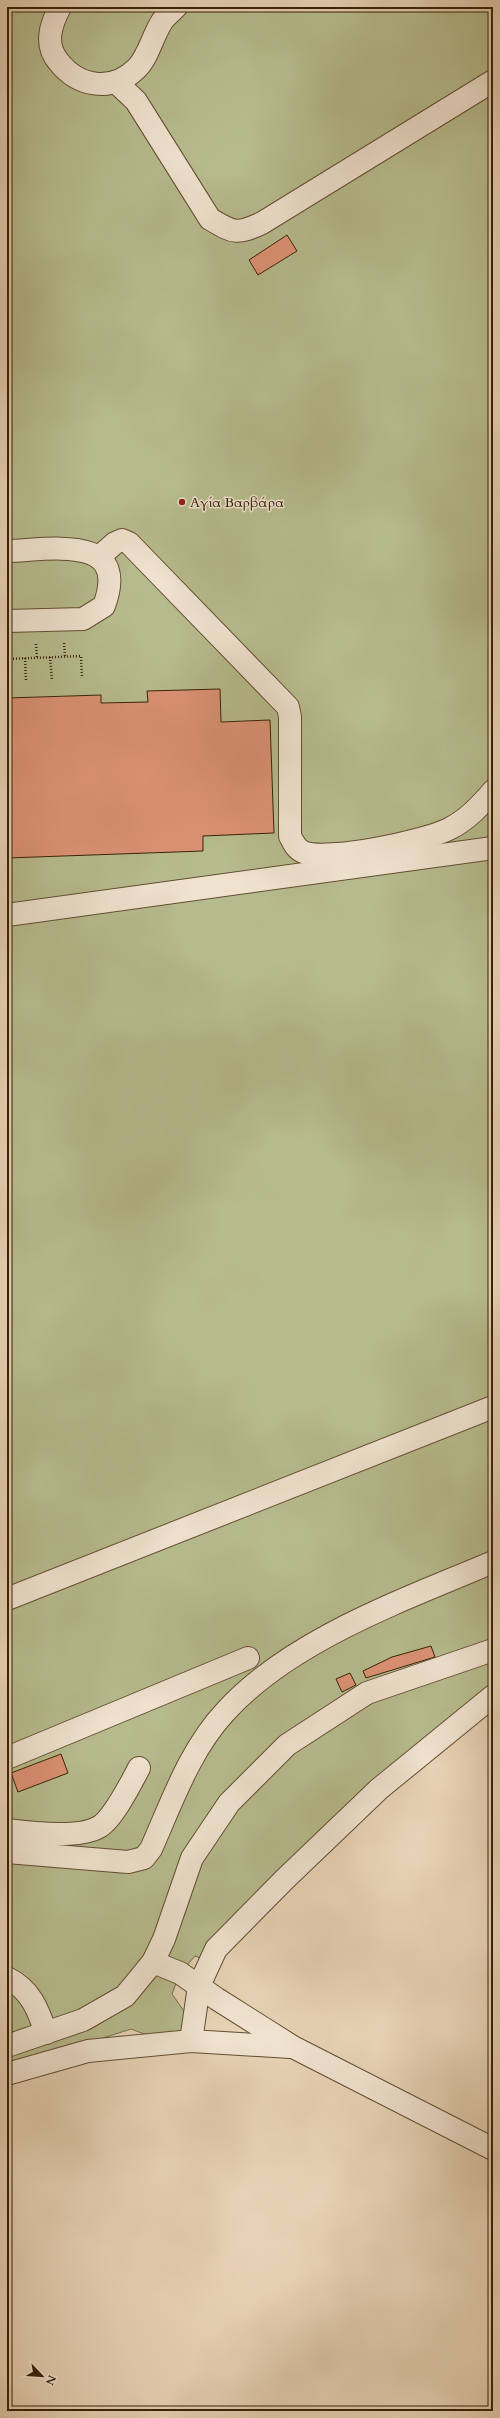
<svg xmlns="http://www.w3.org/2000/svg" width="500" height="2418" font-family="Cardo,serif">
<rect width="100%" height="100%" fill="#e7d2b5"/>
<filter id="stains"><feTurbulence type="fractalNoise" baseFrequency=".005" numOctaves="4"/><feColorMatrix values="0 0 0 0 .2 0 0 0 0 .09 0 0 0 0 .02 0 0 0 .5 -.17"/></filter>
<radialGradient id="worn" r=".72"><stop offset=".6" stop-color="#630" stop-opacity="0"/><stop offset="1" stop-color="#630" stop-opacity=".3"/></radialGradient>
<polygon fill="#b6bb8d" stroke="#776e4a" points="7,7 493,7 493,1687 200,1958 195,1956 180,1973 172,1994 184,2011 185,2029 178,2036 147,2035 131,2029 7,2069"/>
<g fill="#dc9274" stroke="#382107">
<polygon points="287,235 297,251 258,275 249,260"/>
<polygon points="220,689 221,722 270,720 274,833 203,836 203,851 7,858 7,698 101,695 101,703 148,702 147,691"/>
<polygon points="431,1646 435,1657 366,1678 363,1671 392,1657"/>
<polygon points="350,1673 356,1685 342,1692 336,1679"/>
<polygon points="61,1754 68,1773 18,1792 11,1773"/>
</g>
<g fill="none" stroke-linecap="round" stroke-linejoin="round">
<defs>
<g id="minor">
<path d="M60 7C51 24 44 44 58 61 78 87 112 93 137 68 149 56 153 34 163 20 167 15 172 11 176 7"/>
<path d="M116 82 136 101 210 219C234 233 236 235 262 223L493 81"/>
<path d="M7 551C50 550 131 533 104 606L83 619 7 621"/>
<path d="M99 557 115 543 122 540 129 543 288 707 290 717V836C293 842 296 849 303 852 327 862 425 841 449 829 467 820 480 806 493 791"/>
<polyline points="7,915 493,848"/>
<polyline points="7,1599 493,1407"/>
<polyline points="493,1650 367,1693 287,1745 229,1803 192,1858 164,1939 153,1962 180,1973 217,1999 293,2047 493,2149"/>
<polyline points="7,1758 248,1658"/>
<path d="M7 1830C30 1833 78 1839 99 1827 113 1819 131 1783 139 1768"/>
<path d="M7 1852 128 1862 144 1858 151 1849C172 1802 190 1749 226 1711 292 1639 404 1600 493 1562"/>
<path d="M7 1978C30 1989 38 2009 46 2033"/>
<polyline points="191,2041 199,1986 216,1949 285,1879 379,1789 493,1696"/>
<polyline points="7,2046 83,2020 125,1996 153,1962"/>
<polyline points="7,2074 88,2051 191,2041 290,2047"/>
</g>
</defs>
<use href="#minor" stroke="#644d32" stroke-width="24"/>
<g stroke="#382107" stroke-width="2.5" stroke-dasharray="1 2" stroke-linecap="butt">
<polyline points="64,643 65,656"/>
<polyline points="9,644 10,659"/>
<polyline points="36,644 37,658"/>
<polyline points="50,657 52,680"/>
<polyline points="25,658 26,681"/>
<polyline points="7,659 81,656 82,678"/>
</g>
<use href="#minor" stroke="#efe2cf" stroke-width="22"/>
</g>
<circle fill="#8f2418" stroke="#efe2cf" stroke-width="1.5" cx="182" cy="502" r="4"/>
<g text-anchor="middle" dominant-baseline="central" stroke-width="3" stroke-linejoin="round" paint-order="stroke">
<g font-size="14" fill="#382107" stroke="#efe2cf" text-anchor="start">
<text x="190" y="502">Αγία Βαρβάρα</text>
</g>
</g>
<rect width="500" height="2418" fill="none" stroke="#e7d2b5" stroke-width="24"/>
<rect x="8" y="8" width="484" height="2402" fill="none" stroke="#382107" stroke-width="2"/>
<rect x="12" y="12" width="476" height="2394" fill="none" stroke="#382107"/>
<g transform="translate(42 2376) rotate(115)" stroke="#efe2cf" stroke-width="3" paint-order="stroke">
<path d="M0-3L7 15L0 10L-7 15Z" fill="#382107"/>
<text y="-6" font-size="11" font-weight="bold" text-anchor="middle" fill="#382107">N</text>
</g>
<rect width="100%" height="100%" filter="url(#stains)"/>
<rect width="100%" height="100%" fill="url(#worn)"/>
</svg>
